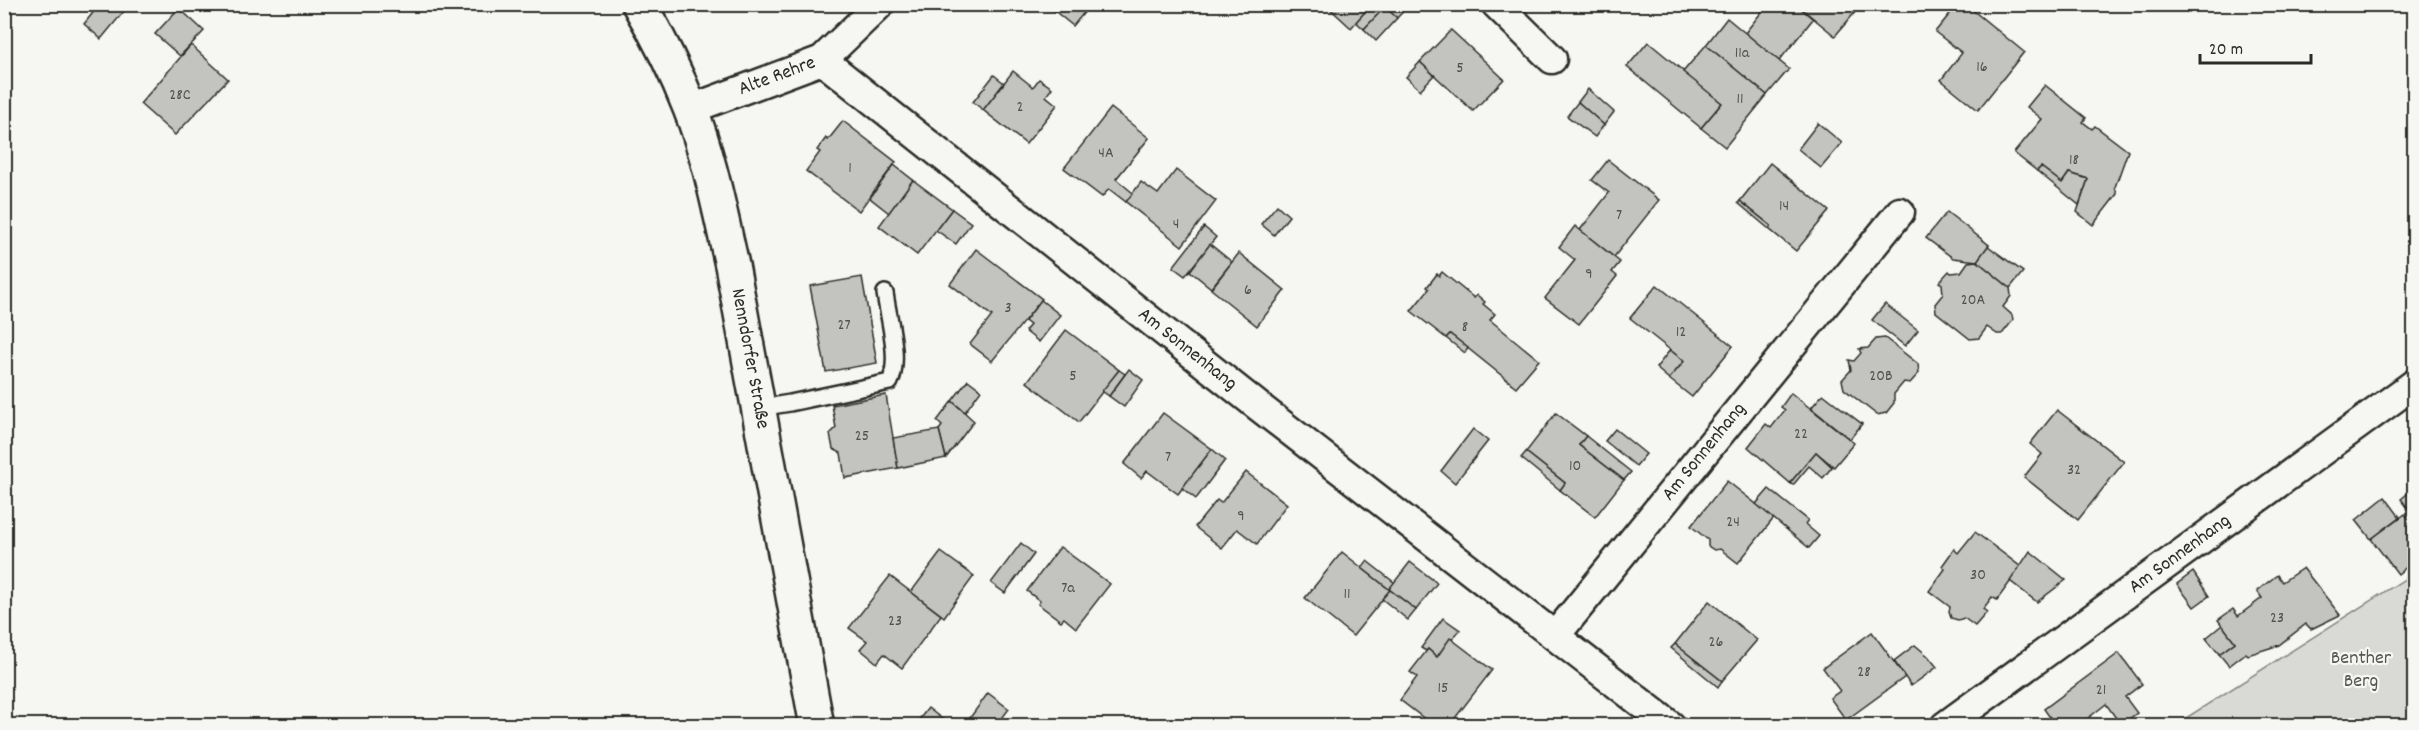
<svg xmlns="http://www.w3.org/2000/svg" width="2419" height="730" font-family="Dekko,sans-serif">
<rect width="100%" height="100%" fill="#f6f6f2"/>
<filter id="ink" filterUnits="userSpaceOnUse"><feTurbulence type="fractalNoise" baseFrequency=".0167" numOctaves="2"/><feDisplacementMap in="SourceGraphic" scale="12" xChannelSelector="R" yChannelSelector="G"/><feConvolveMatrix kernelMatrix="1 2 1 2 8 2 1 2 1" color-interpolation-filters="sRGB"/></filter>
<g filter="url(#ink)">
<polygon fill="#d9d9d5" stroke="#828280" stroke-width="1.5" points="2414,573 2414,725 2175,725"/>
<g fill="#c3c3c0" stroke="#2b2b2b" stroke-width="1.5">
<polygon points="100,4 130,4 101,39 84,24"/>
<polygon points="1046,4 1091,4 1073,26"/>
<polygon points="1325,4 1372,4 1351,28"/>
<polygon points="1372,4 1410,4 1397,18 1385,7 1364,29 1356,22"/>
<polygon points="1768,4 1796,4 1813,19 1779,61 1745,33"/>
<polygon points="1796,4 1848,4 1856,11 1835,36"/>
<polygon points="1958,4 1965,4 2024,52 1978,110 1941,80 1962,53 1935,32"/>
<polygon points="1385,7 1397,18 1376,41 1364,29"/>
<polygon points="179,8 204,31 180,56 155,34"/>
<polygon points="1727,18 1789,69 1767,95 1706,45"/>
<polygon points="1451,30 1504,79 1473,111 1420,62"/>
<polygon points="1648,42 1722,103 1701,128 1627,67"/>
<polygon points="191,45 228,79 175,135 140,104"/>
<polygon points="1706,45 1767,95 1725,147 1701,128 1722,103 1683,72"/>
<polygon points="1420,62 1434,75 1420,90 1406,77"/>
<polygon points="1013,71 1033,87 1039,79 1052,88 1046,96 1057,105 1026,144 983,110"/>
<polygon points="994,75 1004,83 983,110 973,102"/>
<polygon points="2045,85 2086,118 2083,122 2092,129 2095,126 2128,151 2115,187 2117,194 2093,225 2077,212 2088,179 2069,173 2062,183 2041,167 2037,171 2014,153 2042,119 2027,107"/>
<polygon points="1588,89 1614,112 1604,125 1578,102"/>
<polygon points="1578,102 1604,125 1595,137 1567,116"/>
<polygon points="1111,108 1149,138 1116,179 1133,193 1126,202 1109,189 1102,197 1064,168"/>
<polygon points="843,121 896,162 859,211 806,171 820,152 817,150 826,138 828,140"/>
<polygon points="1818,123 1842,143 1821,168 1798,149"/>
<polygon points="1608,160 1659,200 1614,257 1580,230 1609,193 1592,180"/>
<polygon points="1770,163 1829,211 1796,251 1769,229 1771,226 1740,201"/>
<polygon points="894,165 913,180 889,213 870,198"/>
<polygon points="2041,167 2062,183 2069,173 2088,179 2079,205 2037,171"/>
<polygon points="1176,170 1216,201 1182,246 1126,202 1141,182 1158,194"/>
<polygon points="913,180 952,209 917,255 879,226"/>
<polygon points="1740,201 1771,226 1769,229 1738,203"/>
<polygon points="1277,205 1289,216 1274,235 1261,224"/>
<polygon points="952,209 971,223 956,244 936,230"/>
<polygon points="1947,212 1989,245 1977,261 1953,258 1926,238"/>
<polygon points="1575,226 1620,262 1612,272 1617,276 1579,324 1545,298 1575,260 1559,247"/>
<polygon points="1204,227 1216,237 1185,276 1173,267"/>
<polygon points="1210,244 1232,262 1211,288 1190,271"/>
<polygon points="1988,246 2023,272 2010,288 1977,261"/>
<polygon points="976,249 1042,299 992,361 970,344 992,316 950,284"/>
<polygon points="1239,253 1285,290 1257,326 1211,289"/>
<polygon points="1977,261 2010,288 2011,296 2003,307 2012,315 2013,320 2002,334 1997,334 1987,327 1979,338 1970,339 1936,312 1935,304 1943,294 1942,284 1939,282 1949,271 1951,273 1961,272 1968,262"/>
<polygon points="1442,272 1474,298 1477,295 1485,302 1483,304 1495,314 1490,320 1539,360 1516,387 1450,334 1446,338 1411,311 1429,289 1427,287 1437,274 1439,276"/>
<polygon points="862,277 877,363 826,372 810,286"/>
<polygon points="1657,285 1733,346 1692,397 1669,379 1684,361 1630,318"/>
<polygon points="1041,300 1060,315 1039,342 1025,331 1030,325 1025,321"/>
<polygon points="1885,304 1918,330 1905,346 1872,320"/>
<polygon points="1066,330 1119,370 1079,422 1027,382"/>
<polygon points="1450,334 1468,348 1465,353 1446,338"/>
<polygon points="1885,338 1918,364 1919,373 1910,383 1904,382 1894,394 1894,403 1886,413 1877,415 1844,389 1842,380 1851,370 1849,360 1854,361 1861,353 1859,349 1868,348 1876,339"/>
<polygon points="1670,350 1684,361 1669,379 1656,368"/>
<polygon points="1129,369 1143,380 1124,407 1109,396"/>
<polygon points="1119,370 1125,374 1109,396 1102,391"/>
<polygon points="968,380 981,390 965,412 952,401"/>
<polygon points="1791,393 1854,443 1834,467 1816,452 1790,483 1748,447 1766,424 1771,428 1785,410 1781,407"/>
<polygon points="1823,394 1862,424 1850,439 1811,408"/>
<polygon points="886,395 898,468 845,478 841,453 833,449 830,434 836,428 832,405"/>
<polygon points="952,401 974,421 946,458 939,430 942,426 937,421"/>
<polygon points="2057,410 2124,462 2078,520 2024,477 2042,454 2030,444"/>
<polygon points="1163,413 1212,449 1178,494 1147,471 1141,478 1124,464"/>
<polygon points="1556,413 1586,436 1579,445 1624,480 1595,517 1560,490 1565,483 1526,452"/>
<polygon points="1473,429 1488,441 1455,483 1441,471"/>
<polygon points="1615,429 1646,454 1636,466 1605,441"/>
<polygon points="939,430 946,458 898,468 893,438"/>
<polygon points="1586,436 1631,472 1624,480 1579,445"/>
<polygon points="1212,449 1225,460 1196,499 1182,488"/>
<polygon points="1526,452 1565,483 1560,490 1521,458"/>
<polygon points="1816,452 1832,467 1823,478 1809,466 1793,485 1790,483"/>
<polygon points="1246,472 1287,504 1257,544 1237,529 1222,548 1195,527 1217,500 1221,503"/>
<polygon points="1727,481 1774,518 1738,563 1720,549 1714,550 1708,546 1708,540 1691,526"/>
<polygon points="2414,488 2414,561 2398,574 2371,539 2405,514 2407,517 2412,513 2401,499"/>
<polygon points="1769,489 1808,520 1805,524 1819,536 1809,548 1756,504"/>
<polygon points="2385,497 2400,517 2371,539 2356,520"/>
<polygon points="1975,532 2021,567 1997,600 1992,597 1983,609 1987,612 1975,626 1964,618 1958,620 1951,618 1949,612 1950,607 1929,591 1945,569 1942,566 1954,549 1958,553"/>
<polygon points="1021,543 1034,554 1005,593 991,583"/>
<polygon points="1060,547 1110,584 1076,628 1064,618 1061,621 1038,604 1040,601 1027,591"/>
<polygon points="2030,551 2066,580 2037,602 2010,581"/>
<polygon points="941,552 974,576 944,617 911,592"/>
<polygon points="1342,552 1390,590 1353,636 1305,598"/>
<polygon points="1367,561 1395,583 1389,589 1362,568"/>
<polygon points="1410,562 1437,583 1416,610 1389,589"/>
<polygon points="2303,568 2340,615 2311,629 2306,624 2279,645 2248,655 2246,653 2229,666 2219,654 2235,642 2218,620 2233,609 2238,616 2262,598 2257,591 2277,575 2282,582"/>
<polygon points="2193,572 2209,596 2194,607 2177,584"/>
<polygon points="890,576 941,615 902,668 884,654 877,663 860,649 867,641 849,628"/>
<polygon points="1390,590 1416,610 1408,620 1382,599"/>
<polygon points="1709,601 1757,640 1722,681 1675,644"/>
<polygon points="1443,618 1460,630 1437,657 1428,649 1426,651 1421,648"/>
<polygon points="2222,625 2235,642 2219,654 2206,638"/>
<polygon points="1872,632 1905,677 1846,720 1830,698 1840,691 1823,668"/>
<polygon points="1450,638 1492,670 1449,726 1434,726 1400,700 1417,677 1410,672 1428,649 1437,657"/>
<polygon points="1675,644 1722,681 1718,687 1671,648"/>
<polygon points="1915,645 1928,656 1937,667 1911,686 1894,661"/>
<polygon points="2119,653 2142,684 2125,697 2137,713 2121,725 2106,704 2078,726 2056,726 2044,709"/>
<polygon points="988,693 1009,709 996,726 964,726"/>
<polygon points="928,708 951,726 914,726"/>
</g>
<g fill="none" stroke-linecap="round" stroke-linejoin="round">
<defs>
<path id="service" d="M759 408 790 403 890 382C901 359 888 317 885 293"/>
<g id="minor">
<polyline points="1496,4 1552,59"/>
<path id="s1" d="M822 60 1258 406 1671 726"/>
<path id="s2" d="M691 109 822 60 880 4"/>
<path id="s3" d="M1555 636 1900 212"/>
<path id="s4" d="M1945 726 2414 384"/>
</g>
<g id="primary">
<path id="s5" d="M639 4C659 38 676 72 690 108 710 158 720 213 732 265L817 726"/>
</g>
</defs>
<use href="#service" stroke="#2b2b2b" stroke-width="20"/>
<use href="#minor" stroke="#2b2b2b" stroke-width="33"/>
<use href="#primary" stroke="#2b2b2b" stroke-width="38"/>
<use href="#service" stroke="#f6f6f2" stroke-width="15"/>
<use href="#minor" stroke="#f6f6f2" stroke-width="28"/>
<use href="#primary" stroke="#f6f6f2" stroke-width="33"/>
</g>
</g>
<g text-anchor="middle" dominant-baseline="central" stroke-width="4.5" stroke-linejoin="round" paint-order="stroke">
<g font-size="16" fill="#515150">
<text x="1742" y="53">11a</text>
<text x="1982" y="67">16</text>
<text x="1460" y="68">5</text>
<text x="180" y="95">28C</text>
<text x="1740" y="99">11</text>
<text x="1020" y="107">2</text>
<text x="1106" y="153">4A</text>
<text x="2074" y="160">18</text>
<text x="850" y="168">1</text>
<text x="1784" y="206">14</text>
<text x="1619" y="215">7</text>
<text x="1176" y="224">4</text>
<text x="1589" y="274">9</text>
<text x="1248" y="290">6</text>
<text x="1973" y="300">20A</text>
<text x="1008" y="308">3</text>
<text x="844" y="325">27</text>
<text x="1465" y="327">8</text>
<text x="1681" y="332">12</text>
<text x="1073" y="376">5</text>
<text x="1881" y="376">20B</text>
<text x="1801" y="434">22</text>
<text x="862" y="436">25</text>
<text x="1168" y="457">7</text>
<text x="1575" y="466">10</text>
<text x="2074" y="470">32</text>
<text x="1241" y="516">9</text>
<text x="1733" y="522">24</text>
<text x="1978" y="575">30</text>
<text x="1068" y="588">7a</text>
<text x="1347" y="594">11</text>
<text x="2277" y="618">23</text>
<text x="895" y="621">23</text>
<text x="1716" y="642">26</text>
<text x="1864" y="672">28</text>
<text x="1443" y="688">15</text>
<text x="2101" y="690">21</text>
</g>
<g font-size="20" fill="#2b2b2b" stroke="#f6f6f2">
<text stroke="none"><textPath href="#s2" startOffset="92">Alte Rehre</textPath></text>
<text stroke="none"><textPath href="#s1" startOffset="466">Am Sonnenhang</textPath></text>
<text stroke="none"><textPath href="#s5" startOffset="374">Nenndorfer Straße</textPath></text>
<text stroke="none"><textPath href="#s3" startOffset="237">Am Sonnenhang</textPath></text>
<text stroke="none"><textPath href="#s4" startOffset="291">Am Sonnenhang</textPath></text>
</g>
<g font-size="20" fill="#565656" stroke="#f6f6f2">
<text x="2361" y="659">Benther<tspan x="2361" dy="23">Berg</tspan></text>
</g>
</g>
<rect width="2419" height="730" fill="none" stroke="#f6f6f2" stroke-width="24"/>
<rect x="12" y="12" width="2395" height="706" fill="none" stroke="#2b2b2b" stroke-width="2" filter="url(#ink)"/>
<path d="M2200 54v9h111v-9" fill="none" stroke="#2b2b2b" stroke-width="3"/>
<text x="2209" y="54" font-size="18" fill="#2b2b2b" stroke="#f6f6f2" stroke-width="4.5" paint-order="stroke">20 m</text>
</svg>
